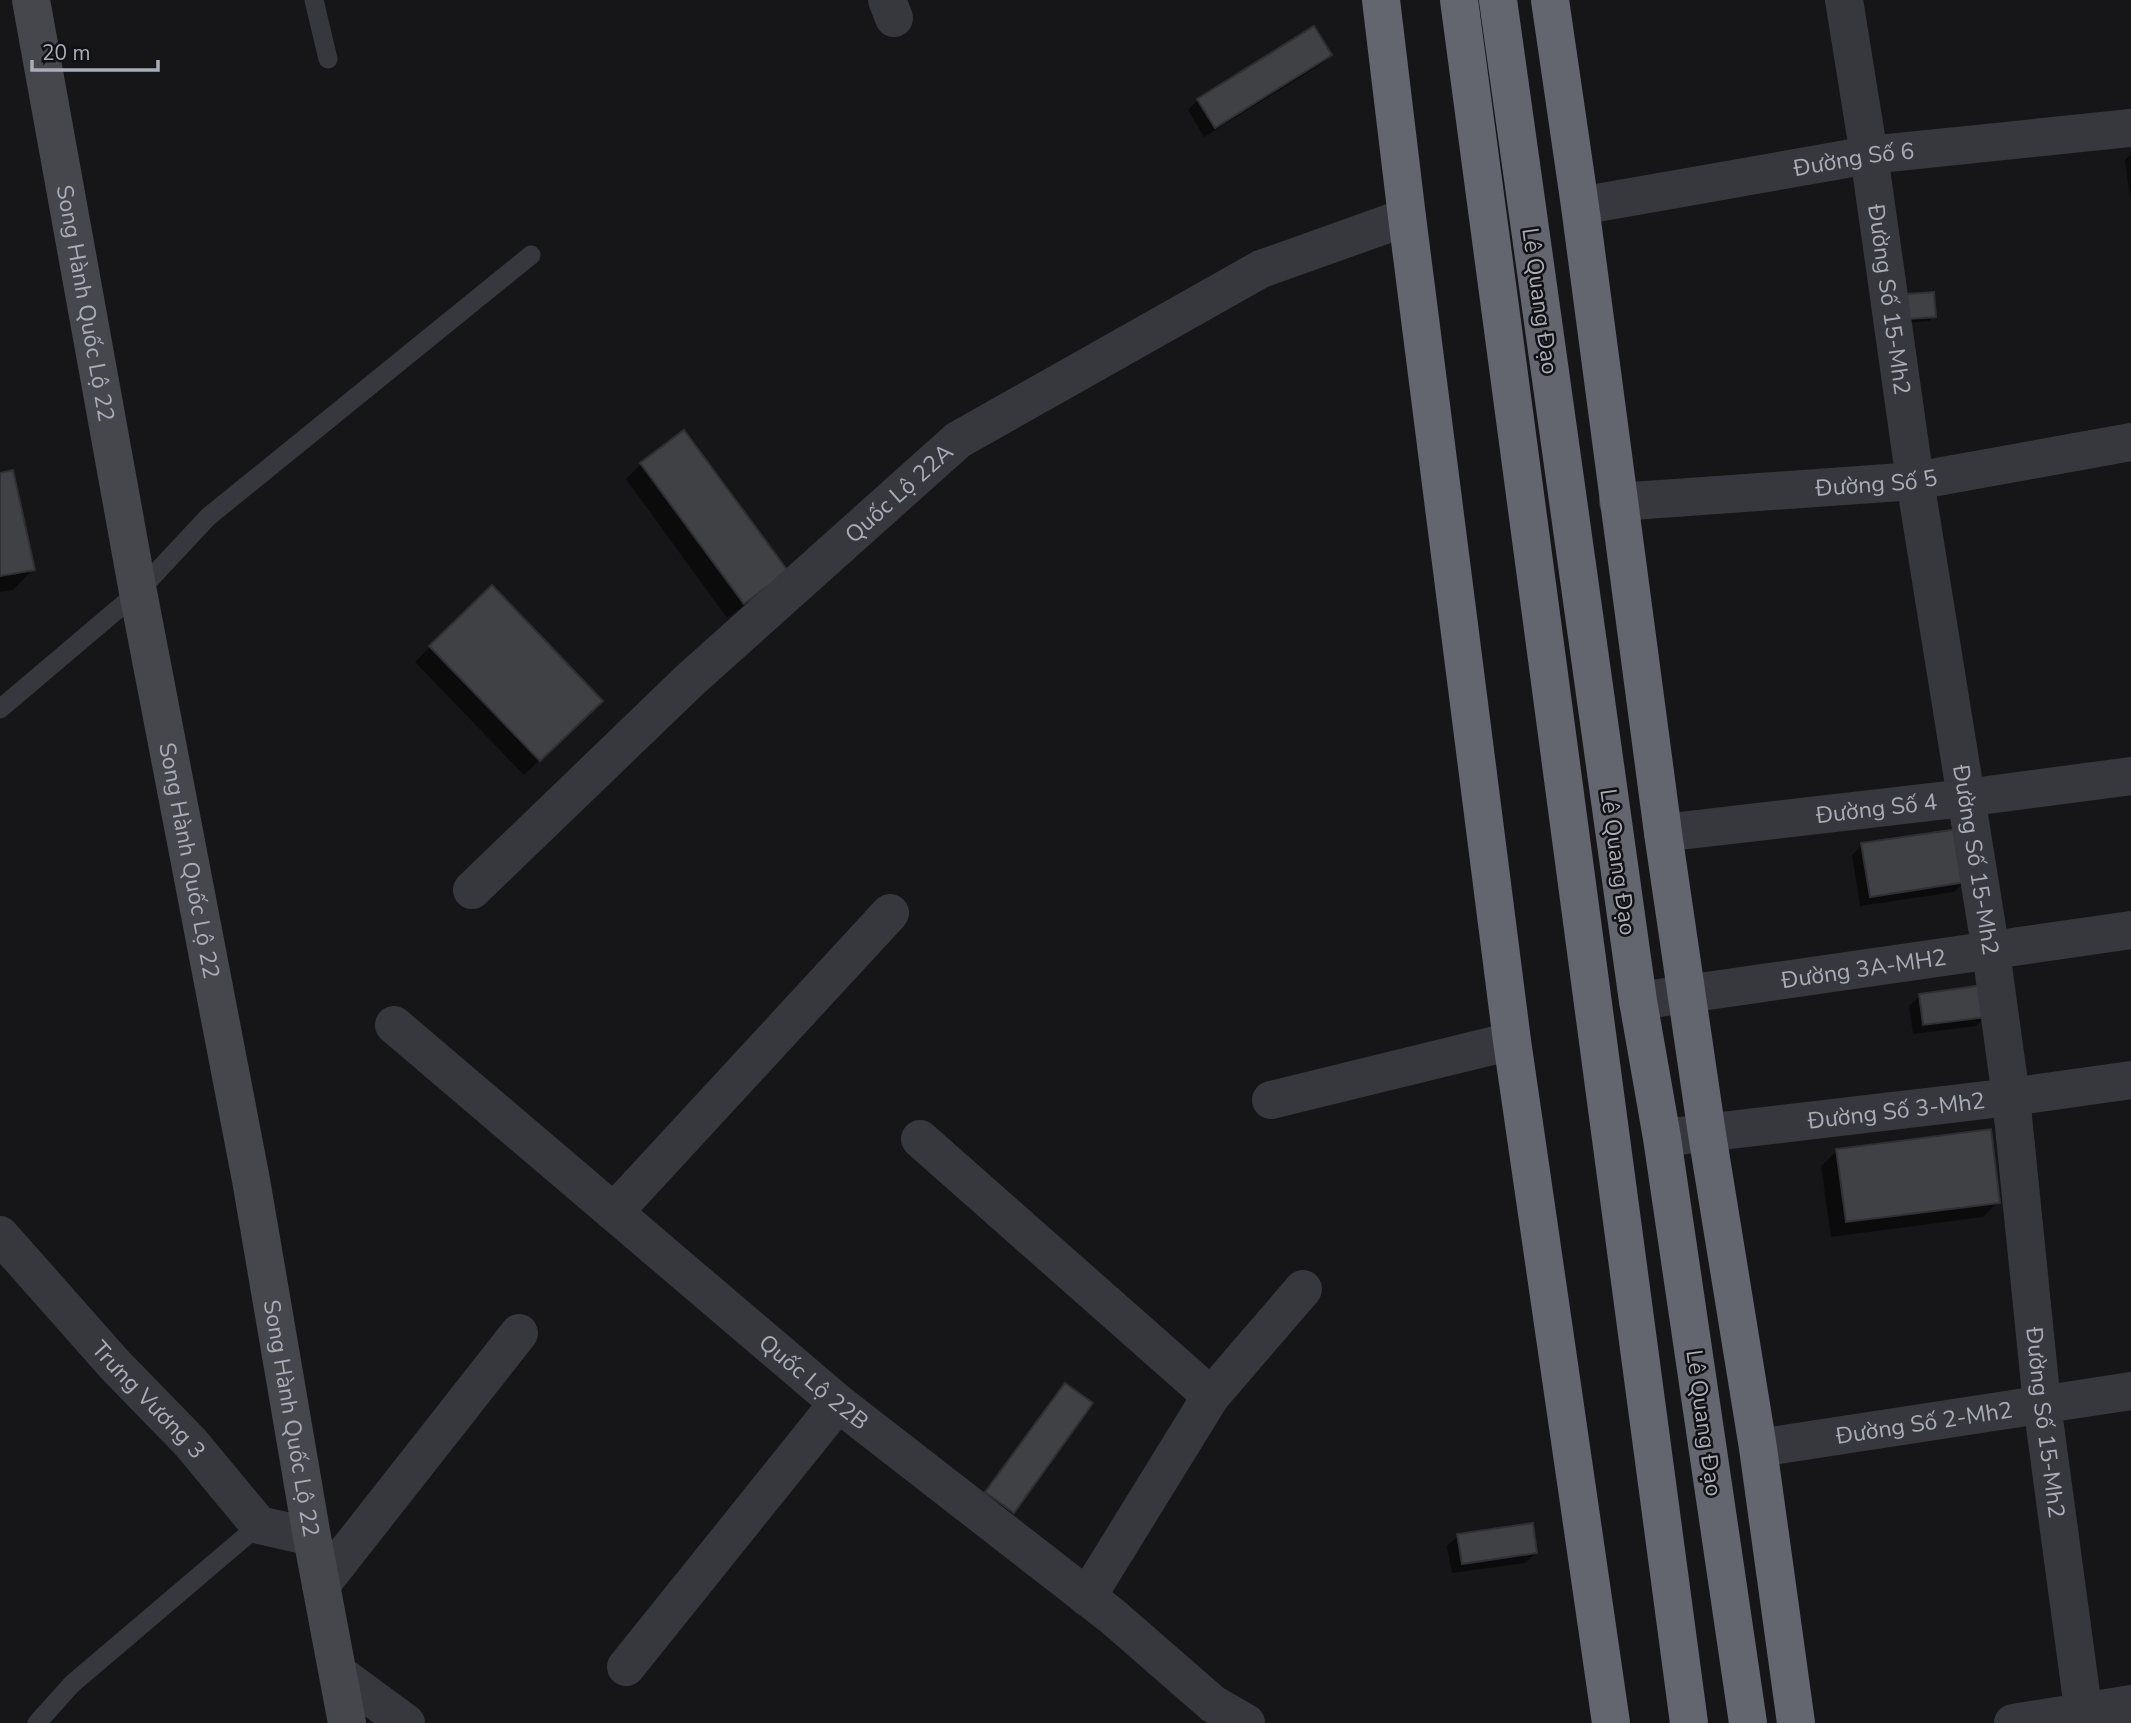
<svg xmlns="http://www.w3.org/2000/svg" width="2131" height="1723" font-family="'Nunito Sans',sans-serif">
<rect width="100%" height="100%" fill="#161618"/>
<g fill="#0007">
<polygon points="1330,55 1320,65 1204,137 1188,110 1198,100"/>
<polygon points="2131,154 2131,198 2130,198 2125,160"/>
<polygon points="1903,301 1934,316 1929,321 1905,323"/>
<polygon points="641,464 770,587 727,618 626,479"/>
<polygon points="0,474 33,569 13,590 0,592"/>
<polygon points="430,647 585,716 524,775 415,662"/>
<polygon points="1862,845 1965,882 1954,892 1860,906 1852,855"/>
<polygon points="1920,996 1986,1016 1976,1026 1913,1034 1909,1006"/>
<polygon points="1837,1151 1998,1202 1983,1217 1831,1237 1821,1166"/>
<polygon points="1065,1385 1012,1512 1002,1522 976,1503 1055,1395"/>
<polygon points="1458,1536 1536,1553 1525,1563 1452,1573 1447,1546"/>
</g>
<g fill="#404145" stroke="#303034" stroke-width="2">
<polygon points="1314,26 1332,55 1215,128 1197,99"/>
<polygon points="1934,292 1936,317 1909,319 1907,294"/>
<polygon points="684,430 788,571 744,604 640,463"/>
<polygon points="13,470 35,570 0,576 0,473"/>
<polygon points="492,585 603,701 540,761 429,646"/>
<polygon points="1958,829 1967,882 1870,897 1861,843"/>
<polygon points="1983,985 1988,1017 1923,1025 1919,994"/>
<polygon points="1991,1129 2000,1203 1846,1222 1836,1149"/>
<polygon points="1065,1383 1093,1403 1014,1513 985,1492"/>
<polygon points="1533,1523 1537,1553 1462,1564 1457,1534"/>
</g>
<g fill="none" stroke-linecap="round" stroke-linejoin="round">
<g stroke="#37383d" stroke-width="19">
<polyline points="314,0 328,59"/>
<polyline points="0,709 138,592 208,517 531,255"/>
<polyline points="37,1723 72,1684 259,1525"/>
</g>
<g stroke="#37383d" stroke-width="38">
<polyline points="887,0 894,18"/>
<path id="s1" d="M1844 0 1869 155 1915 481 1991 952 2011 1097 2042 1404 2085 1723"/>
<path id="s2" d="M1580 206 1869 155 2131 128"/>
<path id="s3" d="M1618 502 1915 481 2131 442"/>
<path id="s4" d="M1663 833 1965 798 2131 776"/>
<path id="s5" d="M472 890 691 679 958 440 1261 269 1407 217"/>
<path id="s6" d="M1638 1001 2131 930"/>
<path id="s7" d="M394 1025 838 1403 1112 1616 1213 1704 1246 1723"/>
<polyline points="1271,1100 1512,1041"/>
<path id="s8" d="M1662 1138 2011 1097 2131 1080"/>
<polyline points="920,1139 1211,1396 1087,1597"/>
<polyline points="614,1212 890,913"/>
<path id="s9" d="M0 1235 115 1365 190 1442 259 1525 312 1537"/>
<polyline points="1211,1396 1303,1289"/>
<path id="s10" d="M1758 1448 2131 1391"/>
<polyline points="321,1585 519,1333"/>
<polyline points="626,1667 838,1403"/>
<polyline points="338,1673 406,1723"/>
<polyline points="2013,1723 2131,1704"/>
</g>
<path stroke="#45474d" stroke-width="38" id="s11" d="M31 0 138 592 251 1180 312 1537 347 1723"/>
<g stroke="#63666e" stroke-width="38">
<polyline points="1381,0 1407,217 1512,1041 1611,1723"/>
<polyline points="1459,0 1689,1723"/>
<polyline points="1498,0 1638,1001 1662,1138 1748,1723"/>
<polyline points="1550,0 1580,206 1663,833 1707,1134 1758,1448 1796,1723"/>
</g>
</g>
<g text-anchor="middle" dominant-baseline="central" stroke-width="5" stroke-linejoin="round" paint-order="stroke">
<g font-size="23" fill="#a8adb8" stroke="#111113">
<text stroke="none"><textPath href="#s2" startOffset="278">Đường Số 6</textPath></text>
<text stroke="none"><textPath href="#s1" startOffset="303">Đường Số 15-Mh2</textPath></text>
<text transform="translate(1540 301) rotate(82)">Lê Quang Đạo</text>
<text stroke="none"><textPath href="#s11" startOffset="308">Song Hành Quốc Lộ 22</textPath></text>
<text stroke="none"><textPath href="#s3" startOffset="259">Đường Số 5</textPath></text>
<text stroke="none"><textPath href="#s5" startOffset="583">Quốc Lộ 22A</textPath></text>
<text stroke="none"><textPath href="#s4" startOffset="215">Đường Số 4</textPath></text>
<text stroke="none"><textPath href="#s1" startOffset="870">Đường Số 15-Mh2</textPath></text>
<text stroke="none"><textPath href="#s11" startOffset="875">Song Hành Quốc Lộ 22</textPath></text>
<text transform="translate(1618 862) rotate(82)">Lê Quang Đạo</text>
<text stroke="none"><textPath href="#s6" startOffset="228">Đường 3A-MH2</textPath></text>
<text stroke="none"><textPath href="#s8" startOffset="236">Đường Số 3-Mh2</textPath></text>
<text stroke="none"><textPath href="#s7" startOffset="551">Quốc Lộ 22B</textPath></text>
<text stroke="none"><textPath href="#s9" startOffset="222">Trưng Vương 3</textPath></text>
<text stroke="none"><textPath href="#s11" startOffset="1442">Song Hành Quốc Lộ 22</textPath></text>
<text stroke="none"><textPath href="#s10" startOffset="168">Đường Số 2-Mh2</textPath></text>
<text stroke="none"><textPath href="#s1" startOffset="1437">Đường Số 15-Mh2</textPath></text>
<text transform="translate(1704 1423) rotate(82)">Lê Quang Đạo</text>
</g>
</g>
<path d="M32 60v10h126v-10" fill="none" stroke="#a8adb8" stroke-width="3.5"/>
<text x="42" y="60" font-size="21" fill="#a8adb8" stroke="#111113" stroke-width="5" paint-order="stroke">20 m</text>
</svg>
